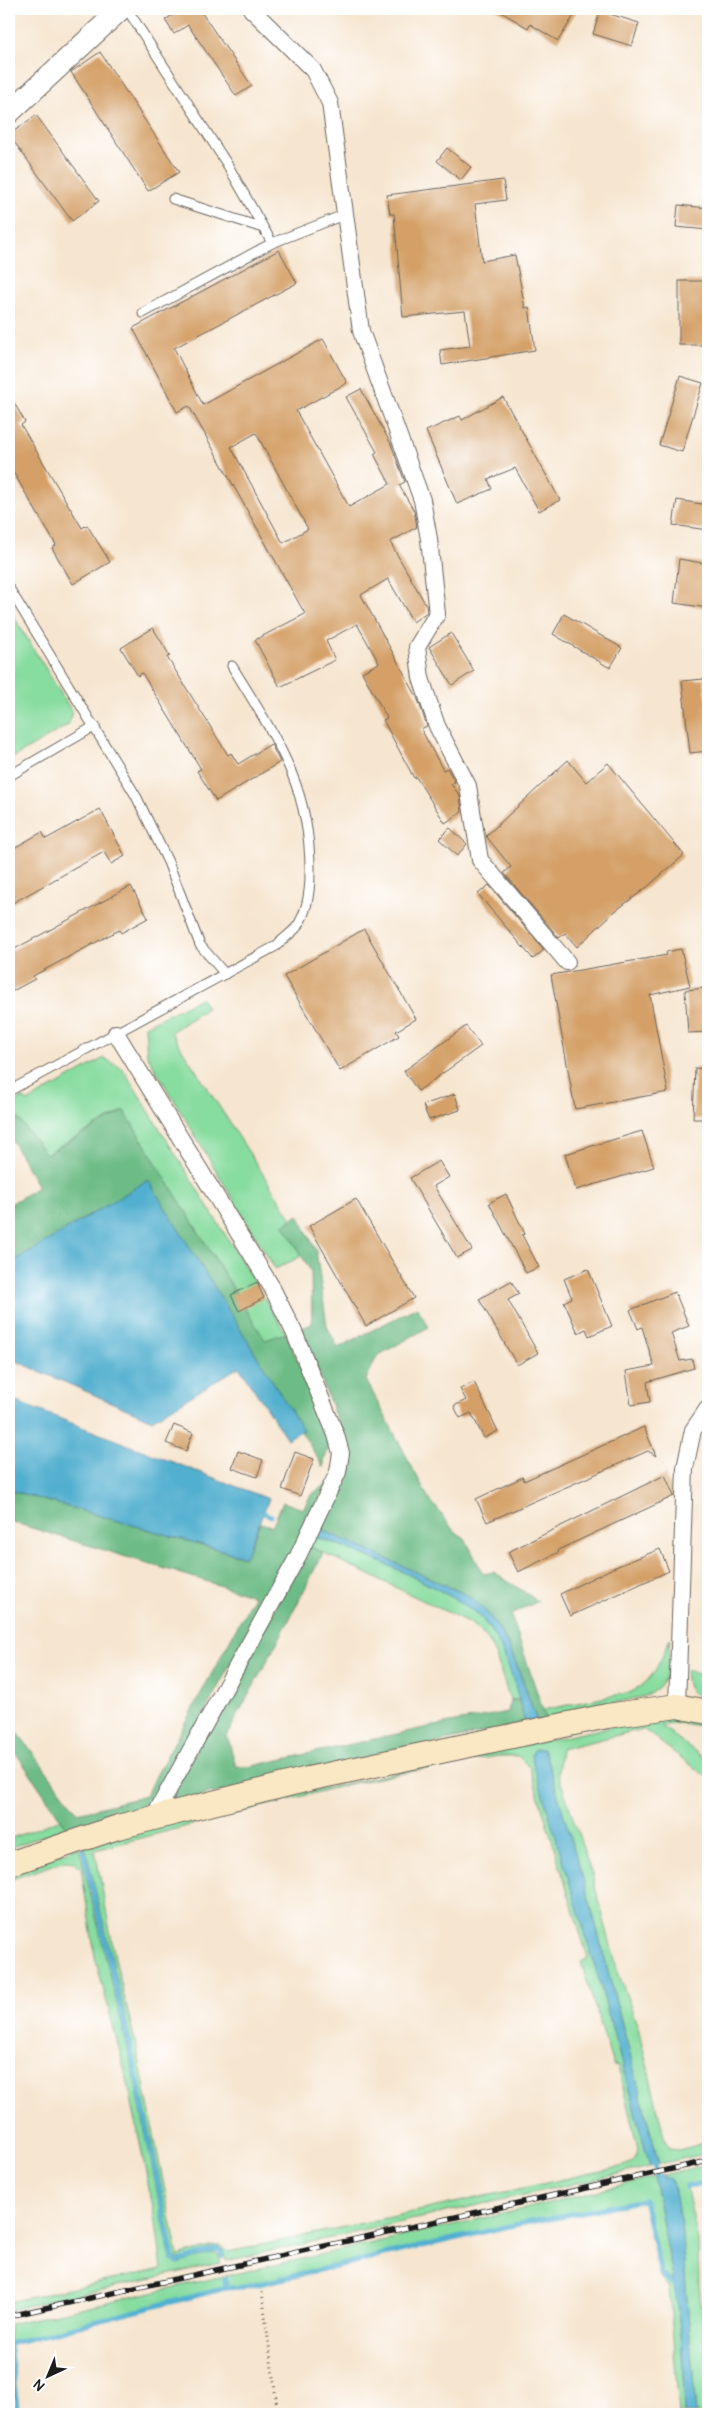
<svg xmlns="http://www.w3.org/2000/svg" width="717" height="2423" font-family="Pangolin,sans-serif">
<rect width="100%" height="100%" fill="#fff"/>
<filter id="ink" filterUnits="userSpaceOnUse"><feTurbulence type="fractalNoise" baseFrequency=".02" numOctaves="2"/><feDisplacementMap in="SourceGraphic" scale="10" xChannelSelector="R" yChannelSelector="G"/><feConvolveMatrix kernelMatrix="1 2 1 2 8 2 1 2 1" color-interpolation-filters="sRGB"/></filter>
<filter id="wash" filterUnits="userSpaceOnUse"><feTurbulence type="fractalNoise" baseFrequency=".0096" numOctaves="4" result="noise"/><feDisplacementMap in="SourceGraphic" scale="20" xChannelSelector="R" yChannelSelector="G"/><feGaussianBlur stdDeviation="1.12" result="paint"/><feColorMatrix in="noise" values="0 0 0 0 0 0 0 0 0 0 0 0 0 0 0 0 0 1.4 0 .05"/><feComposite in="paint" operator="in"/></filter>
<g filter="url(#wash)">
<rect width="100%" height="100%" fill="#f6e5cf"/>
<g fill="#87dc9f" stroke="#527c5e" fill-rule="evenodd">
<polygon points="9,609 73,713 68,725 9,760"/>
<polygon points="201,998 207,1008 171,1032 292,1219 284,1225 302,1256 275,1269 147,1055 145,1026"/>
<polygon points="104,1058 123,1069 286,1333 265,1341 124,1111 46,1154 9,1107 23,1097 27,1102"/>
<path d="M314 1537C347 1545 463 1595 483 1620 501 1643 513 1672 519 1700H510L496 1657 487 1638 470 1623 309 1546Z"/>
<path d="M670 1638C668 1664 672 1684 645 1696L546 1719 543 1710 631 1692C654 1682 661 1659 670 1638Z"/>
<path d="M686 1670 708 1677V1700C690 1693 685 1691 686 1670Z"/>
<path d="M652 1718H708V1727L679 1723 661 1726 708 1761V1778L643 1729 561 1749 558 1773 592 1875 618 1972 638 2027 665 2140 669 2149 679 2150 708 2142V2153L659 2164 589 1899 543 1749 531 1755 595 1966 650 2167 226 2261 223 2250 217 2247 181 2259 174 2257C150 2119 118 1982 85 1846L198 1815ZM498 1756H518L530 1768 588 1958 581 1962 613 2065 618 2066 638 2149C637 2159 633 2162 624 2166L229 2252 220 2246H214L178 2256 138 2054 115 1958 95 1850 349 1784 438 1766Z"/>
<polygon points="61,1819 67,1828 9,1848 9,1839"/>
<polygon points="79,1847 131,2062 171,2261 178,2264 214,2252 218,2254 221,2263 9,2310 9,2302 162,2269 156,2223 128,2083 95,1957 81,1868 74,1862 65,1861 9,1880 9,1871"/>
<polygon points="708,2164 708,2180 686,2185 698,2240 699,2285 708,2371 708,2414 696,2414 681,2223 676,2206 675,2189 663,2175"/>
<polygon points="654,2177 674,2283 662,2274 644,2199 513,2224 246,2285 226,2287 225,2276 524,2209"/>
<polygon points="224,2276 225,2287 9,2343 9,2324"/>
<polygon points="659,2276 675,2285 681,2335 685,2414 679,2414 669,2288"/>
</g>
<g fill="#6dbc86" stroke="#446c51">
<polygon points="9,1107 46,1154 124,1111 265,1340 286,1333 323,1420 329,1444 323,1467 148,1181 9,1264 9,1205 38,1187 9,1135"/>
<path d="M298 1215 316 1250 327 1326 338 1348 417 1307 429 1327 377 1356 366 1380 428 1497 454 1531 465 1538 483 1574 494 1572 538 1601 511 1615 546 1719 537 1721C521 1677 507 1620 465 1594L318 1528C331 1504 346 1481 349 1453L302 1328 312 1324 311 1272 284 1225Z"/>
<polygon points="330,1481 155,1803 146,1810 67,1828 9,1743 9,1721 78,1813 145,1796 254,1596 9,1521 9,1490 245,1557 260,1523 272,1526 283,1502 303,1509 311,1495"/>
<polygon points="309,1546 323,1553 287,1624 227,1735 236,1766 248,1767 424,1728 508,1712 510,1700 519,1700 525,1723 175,1802 170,1798"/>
</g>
<g fill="#51afcf" stroke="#366676">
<polygon points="148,1180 303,1430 287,1439 239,1367 152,1420 9,1358 9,1264"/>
<polygon points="9,1399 269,1499 245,1557 9,1490"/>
<path d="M318 1528 465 1594C507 1621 520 1676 537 1721L525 1723C516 1688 507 1651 484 1621 464 1596 347 1545 314 1537Z"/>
<polygon points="535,1749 543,1749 546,1755 589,1899 659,2164 650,2167 595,1966 533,1763 531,1755"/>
<path d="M663 2175V2178H669C677 2187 677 2211 681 2223L696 2414H685L681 2335 674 2284 654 2177Z"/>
</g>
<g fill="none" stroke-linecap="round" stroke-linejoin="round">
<g stroke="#51afcf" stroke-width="5">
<polyline points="264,1513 271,1516"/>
<polyline points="83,1849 134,2064 173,2259 177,2262 216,2249 221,2251 222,2257"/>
<polyline points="652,2159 659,2182"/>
<polyline points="686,2187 708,2182"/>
<polyline points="225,2279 226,2288"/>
<polyline points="9,2344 226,2288 246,2287 514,2225 644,2200 661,2275 674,2284"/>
<polyline points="9,2344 18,2414"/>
</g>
</g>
<g id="blocks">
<g fill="#d4a067" fill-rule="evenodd">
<polygon points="182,9 199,9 252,86 236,96 188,25 174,34 165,20"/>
<polygon points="496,9 578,9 558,41 530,24 528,28"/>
<polygon points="600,11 639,23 632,46 593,34"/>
<polygon points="100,52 179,172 148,191 71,72"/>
<polygon points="36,115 99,201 72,221 9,135"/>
<polygon points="447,148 471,167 461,180 437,161"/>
<polygon points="503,180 506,200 475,204 482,261 515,255 525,308 529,307 535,350 442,365 440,350 470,346 465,311 403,317 394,214 390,214 387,195"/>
<polygon points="678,205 708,208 708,230 676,227"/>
<path d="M279 250 297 283 174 348 203 405 323 339 347 383 296 411 349 507 390 484 374 454 377 452 346 397 361 389 391 444 405 482 399 485 414 511 417 527 390 542 426 605 427 612 413 622 388 579 361 595 417 697 427 726 421 729 443 770 447 768 455 782 451 784 460 796 462 812 445 823 416 777 414 778 383 720 387 718 362 672 379 663 357 624 326 641 335 660 280 687 255 640 305 614 189 406 177 412 133 328ZM256 433 308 529 283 543 231 447Z"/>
<rect x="679" y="281" width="29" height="64"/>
<polygon points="680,376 703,383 682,452 659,445"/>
<polygon points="9,394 25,422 21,425 82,528 87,525 110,562 73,584 52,548 56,545 9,465"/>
<polygon points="503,397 560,500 539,511 515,468 488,479 492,489 457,504 426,431 460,416 462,420"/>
<polygon points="677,500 708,505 708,530 673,525"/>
<polygon points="679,559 708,564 708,608 674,603"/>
<polygon points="564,614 622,648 610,668 553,634"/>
<polygon points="153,628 170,656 167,657 228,755 231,753 238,764 271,744 280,762 216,801 197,771 201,769 142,673 138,676 121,648"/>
<polygon points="451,633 474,671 452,685 429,647"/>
<polygon points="704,679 708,712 708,751 690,753 682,681"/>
<polygon points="568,760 586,782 608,763 684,855 646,888 614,912 577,947 565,933 559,938 504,873 511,867 486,836"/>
<polygon points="100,809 125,856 111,864 104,852 9,905 9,851 42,832 46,839"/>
<polygon points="450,828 467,844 457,856 439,839"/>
<polygon points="489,885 544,950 533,959 478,894"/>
<polygon points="131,886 148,918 121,933 119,930 33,976 35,979 9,993 9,952"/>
<polygon points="364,929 416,1019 396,1031 399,1036 340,1071 284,976"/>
<polygon points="681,949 690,986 650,995 668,1092 575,1109 551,975 667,955 666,952"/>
<polygon points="705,988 708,1032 688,1033 685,990"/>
<polygon points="466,1026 481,1046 418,1091 404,1071"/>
<polygon points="695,1068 708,1069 708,1119 693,1119"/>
<polygon points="455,1094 460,1110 429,1120 423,1105"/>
<polygon points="642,1131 654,1167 576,1190 565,1154"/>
<polygon points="439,1161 449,1177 434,1186 472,1250 457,1258 410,1178"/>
<polygon points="506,1194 525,1234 522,1235 539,1267 526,1273 489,1203"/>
<polygon points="356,1199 414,1298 366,1326 309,1226"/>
<polygon points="588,1269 612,1326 589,1336 586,1329 578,1333 564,1302 572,1298 564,1279"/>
<polygon points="511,1281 519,1294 508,1300 538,1353 517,1365 479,1299"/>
<polygon points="257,1282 264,1298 239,1311 231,1295"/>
<polygon points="675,1292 689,1326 671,1333 680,1361 692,1359 694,1368 647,1382 650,1402 631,1405 626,1371 654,1366 642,1327 638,1329 630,1310"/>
<polygon points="474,1382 498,1431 484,1438 471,1413 460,1418 454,1406 466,1400 460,1389"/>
<polygon points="174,1425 193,1433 186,1451 166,1443"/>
<polygon points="644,1427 656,1456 648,1451 487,1522 476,1499 523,1477 524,1481"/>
<polygon points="238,1451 263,1460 257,1477 232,1468"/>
<polygon points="295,1452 314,1459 300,1496 282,1489"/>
<polygon points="665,1475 674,1496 558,1550 559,1552 518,1572 508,1552"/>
<polygon points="660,1549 669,1571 570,1616 560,1594 613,1568"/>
</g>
</g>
</g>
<g filter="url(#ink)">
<use href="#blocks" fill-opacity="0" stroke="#68625b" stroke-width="1"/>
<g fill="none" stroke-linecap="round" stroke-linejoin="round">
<defs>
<g id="service">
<polyline points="127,9 227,164 272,243"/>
<polyline points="173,199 263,228"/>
<polyline points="143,313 272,243 346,214"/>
<polyline points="9,588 136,796 168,862 200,945 225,974"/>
<polyline points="9,776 95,726"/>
<path d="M9 1091 276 946C282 940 290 934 296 928 307 913 310 891 310 873 311 786 275 737 232 666"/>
</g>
<g id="minor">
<polyline points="251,9 313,70 330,103 361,331 422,500 429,539 437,614 417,647 421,678 437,726 468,786 480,860 567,962"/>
<polyline points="116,1033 271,1286 294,1332 336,1435 341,1453 338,1472 298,1556 153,1818"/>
<polyline points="677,1706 685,1468 693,1430 708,1408"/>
</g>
<polyline id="tertiary" points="9,113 121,9"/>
<polyline id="secondary" points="9,1864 118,1827 308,1779 607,1716 677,1706 708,1712"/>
</defs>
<use href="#service" stroke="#68625b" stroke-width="11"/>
<use href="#minor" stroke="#68625b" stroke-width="18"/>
<use href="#tertiary" stroke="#68625b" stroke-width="23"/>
<use href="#secondary" stroke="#68625b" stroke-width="26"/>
<polyline stroke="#68625b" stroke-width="3" stroke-dasharray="1 4" stroke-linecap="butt" points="262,2292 278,2414"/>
<use href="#service" stroke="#fff" stroke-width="9"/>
<use href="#minor" stroke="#fff" stroke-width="16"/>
<use href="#tertiary" stroke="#fff" stroke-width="21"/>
<use href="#secondary" stroke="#fae7c3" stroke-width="24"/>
<defs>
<polyline id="rail" points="9,2316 708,2161"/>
</defs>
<use href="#rail" stroke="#1c1c1c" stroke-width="5.5"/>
<use href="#rail" stroke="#fff" stroke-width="4" stroke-dasharray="11" stroke-linecap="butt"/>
</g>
</g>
<rect width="717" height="2423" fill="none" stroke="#fff" stroke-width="30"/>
<g transform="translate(48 2376) rotate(224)" stroke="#ffffff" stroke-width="4" paint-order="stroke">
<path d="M0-4L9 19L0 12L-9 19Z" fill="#1c1c1c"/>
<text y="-8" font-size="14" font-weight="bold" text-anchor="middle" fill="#1c1c1c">N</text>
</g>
</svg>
